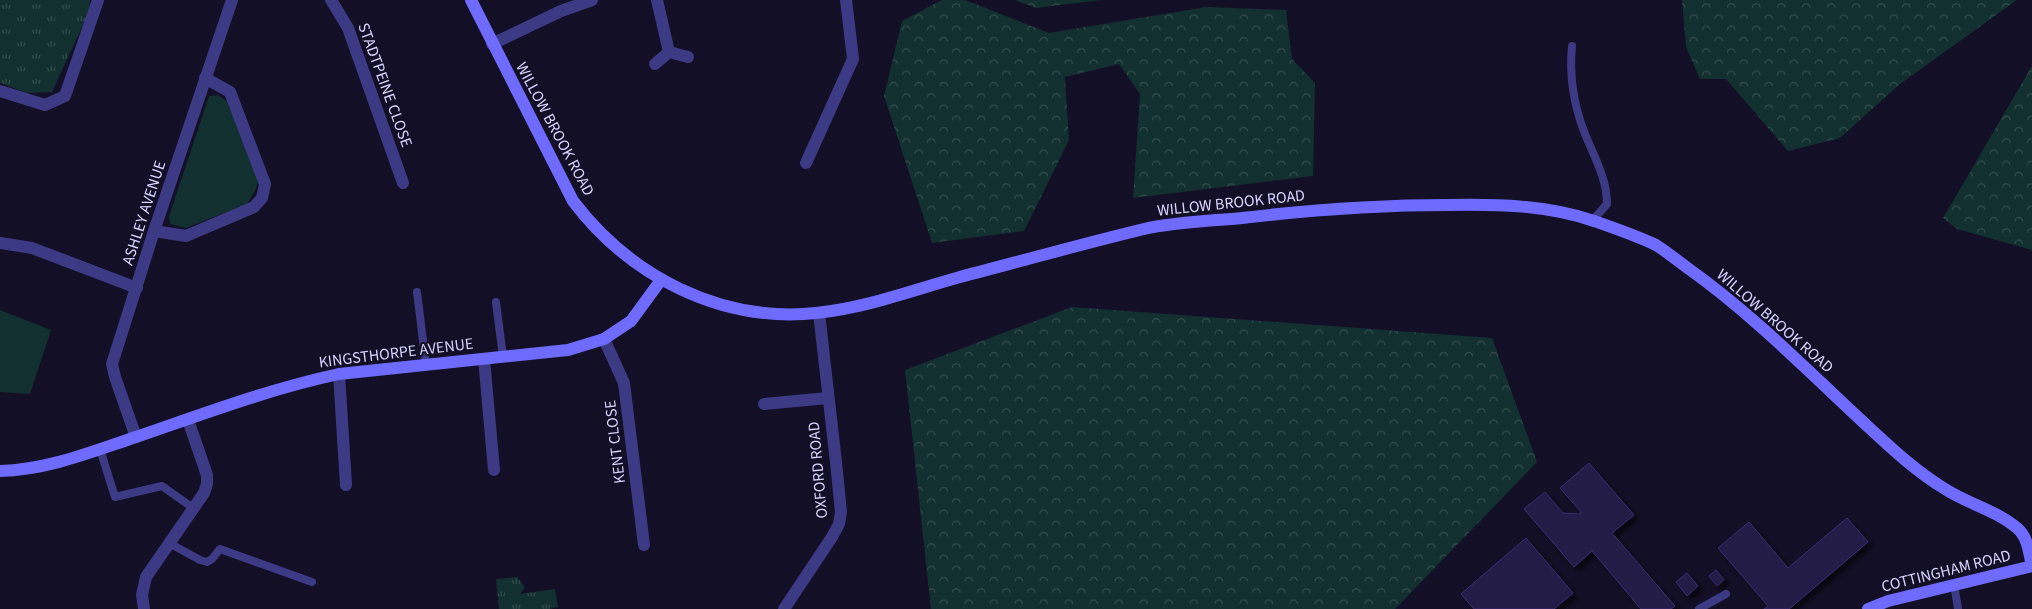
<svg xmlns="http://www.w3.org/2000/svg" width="2032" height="609" font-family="'Source Sans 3',sans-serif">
<defs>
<pattern id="forest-crowns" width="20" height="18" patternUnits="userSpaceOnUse" patternTransform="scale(1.25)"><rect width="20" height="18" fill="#12302f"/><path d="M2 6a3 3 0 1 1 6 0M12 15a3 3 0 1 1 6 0" fill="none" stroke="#344d4e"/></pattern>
<pattern id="park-tufts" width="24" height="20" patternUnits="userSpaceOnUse" patternTransform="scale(1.25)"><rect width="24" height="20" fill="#12302f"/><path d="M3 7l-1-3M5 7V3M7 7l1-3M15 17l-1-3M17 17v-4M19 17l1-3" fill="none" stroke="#344d4e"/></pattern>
<filter id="shadow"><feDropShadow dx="4.5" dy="4.5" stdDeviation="2.5" flood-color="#0009"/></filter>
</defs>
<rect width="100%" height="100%" fill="#130f26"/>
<g fill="#12302f">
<polygon points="218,95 227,101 259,179 255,191 247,204 186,228 170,224 169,216 209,96"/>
<polygon points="0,310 51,330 30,394 0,392"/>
</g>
<g fill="url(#forest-crowns)">
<polygon points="942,0 965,0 1049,33 1206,7 1286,10 1292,59 1315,83 1313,176 1133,198 1140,94 1119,64 1065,77 1069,140 1024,231 932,243 884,96 902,21"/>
<polygon points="1015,0 1101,0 1036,8"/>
<polygon points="1682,0 2017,0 1900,84 1840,138 1788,151 1726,79 1700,79 1686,47"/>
<polygon points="2032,66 2032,250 1957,229 1943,218"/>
<polygon points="1072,307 1492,338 1537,462 1395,609 931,609 905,370"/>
</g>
<g fill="url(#park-tufts)">
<polygon points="0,0 90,0 88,14 52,92 27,93 0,83"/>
<polygon points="517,577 525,587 520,594 555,589 558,607 549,609 499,609 496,579"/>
</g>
<g fill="#241b47" stroke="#3b2d73" filter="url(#shadow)">
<polygon points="1589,463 1634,515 1612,533 1675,606 1671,609 1641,609 1592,551 1574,567 1524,509 1545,492 1563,513 1579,514 1581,512 1560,488"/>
<polygon points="1847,518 1868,542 1789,609 1764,609 1768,606 1718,548 1749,522 1788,568"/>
<polygon points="1526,538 1573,593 1554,609 1474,609 1461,594"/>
<polygon points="1716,570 1724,580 1717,586 1709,576"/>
<polygon points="1687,573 1698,586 1687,596 1676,582"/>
</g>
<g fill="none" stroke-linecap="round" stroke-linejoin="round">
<g stroke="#3d3a85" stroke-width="8">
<path d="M1572 46C1569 76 1574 106 1585 134 1594 156 1607 179 1607 204L1593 220"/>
<polyline points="417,292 426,365"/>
<polyline points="496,302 503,357"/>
<polyline points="100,449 115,497 162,486 193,508"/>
<polyline points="169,543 200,560 207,562 212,559 220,549 312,582"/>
<polyline points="1954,584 1958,609"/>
<polyline points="1699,609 1726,594"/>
</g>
<g stroke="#3d3a85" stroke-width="12">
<polyline points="331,0 348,28 403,183"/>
<polyline points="657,0 669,52"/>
<polyline points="492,44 561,11 592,0"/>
<polyline points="655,64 669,52 688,57"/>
<polyline points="0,91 45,105 65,96 98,0"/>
<polyline points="806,163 853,59 846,0"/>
<polyline points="154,231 186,236 254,207 262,198 265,184 230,92 205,78"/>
<polyline points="0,243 32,248 137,288"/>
<polyline points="604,339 624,383 644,545"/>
<polyline points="484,359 494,470"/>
<polyline points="339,374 346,485"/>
<polyline points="764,404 828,398"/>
<polyline points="136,437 115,377 112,364 154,231 232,0"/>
<polyline points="144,609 142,595 146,577 204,493 207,484 207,475 188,420"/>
<polyline points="784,609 832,537 839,524 841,512 836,462 819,313"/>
</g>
<g stroke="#6f6bff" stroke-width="12">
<path d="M471 0 573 201C630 276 720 323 816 313 866 308 913 290 960 277 1021 261 1082 244 1144 229 1175 222 1210 221 1242 218 1310 210 1379 205 1448 205 1497 204 1547 205 1594 221 1614 228 1637 236 1656 245 1667 252 1678 261 1689 269 1752 314 1806 369 1862 421 1889 446 1914 470 1945 489 1968 504 1996 510 2017 528 2028 537 2029 553 2032 566"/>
<path d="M0 471C47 470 91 452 136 437 203 414 269 389 339 374L568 350 604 339 631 321 661 280"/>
<polyline points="1868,609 1888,601 2032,566"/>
</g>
</g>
<g text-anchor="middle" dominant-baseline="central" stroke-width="4" stroke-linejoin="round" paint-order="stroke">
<g font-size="16" fill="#d9d4ff" stroke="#130f26">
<text transform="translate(385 85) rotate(70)">STADTPEINE CLOSE</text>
<text transform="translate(555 129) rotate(62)">WILLOW BROOK ROAD</text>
<text transform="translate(1231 203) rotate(-6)">WILLOW BROOK ROAD</text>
<text transform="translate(144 213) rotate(-72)">ASHLEY AVENUE</text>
<text transform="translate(1775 321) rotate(41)">WILLOW BROOK ROAD</text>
<text transform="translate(396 353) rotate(-7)">KINGSTHORPE AVENUE</text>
<text transform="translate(615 442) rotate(-97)">KENT CLOSE</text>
<text transform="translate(818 470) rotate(-95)">OXFORD ROAD</text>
<text transform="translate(1946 571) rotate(-14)">COTTINGHAM ROAD</text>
</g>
</g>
</svg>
